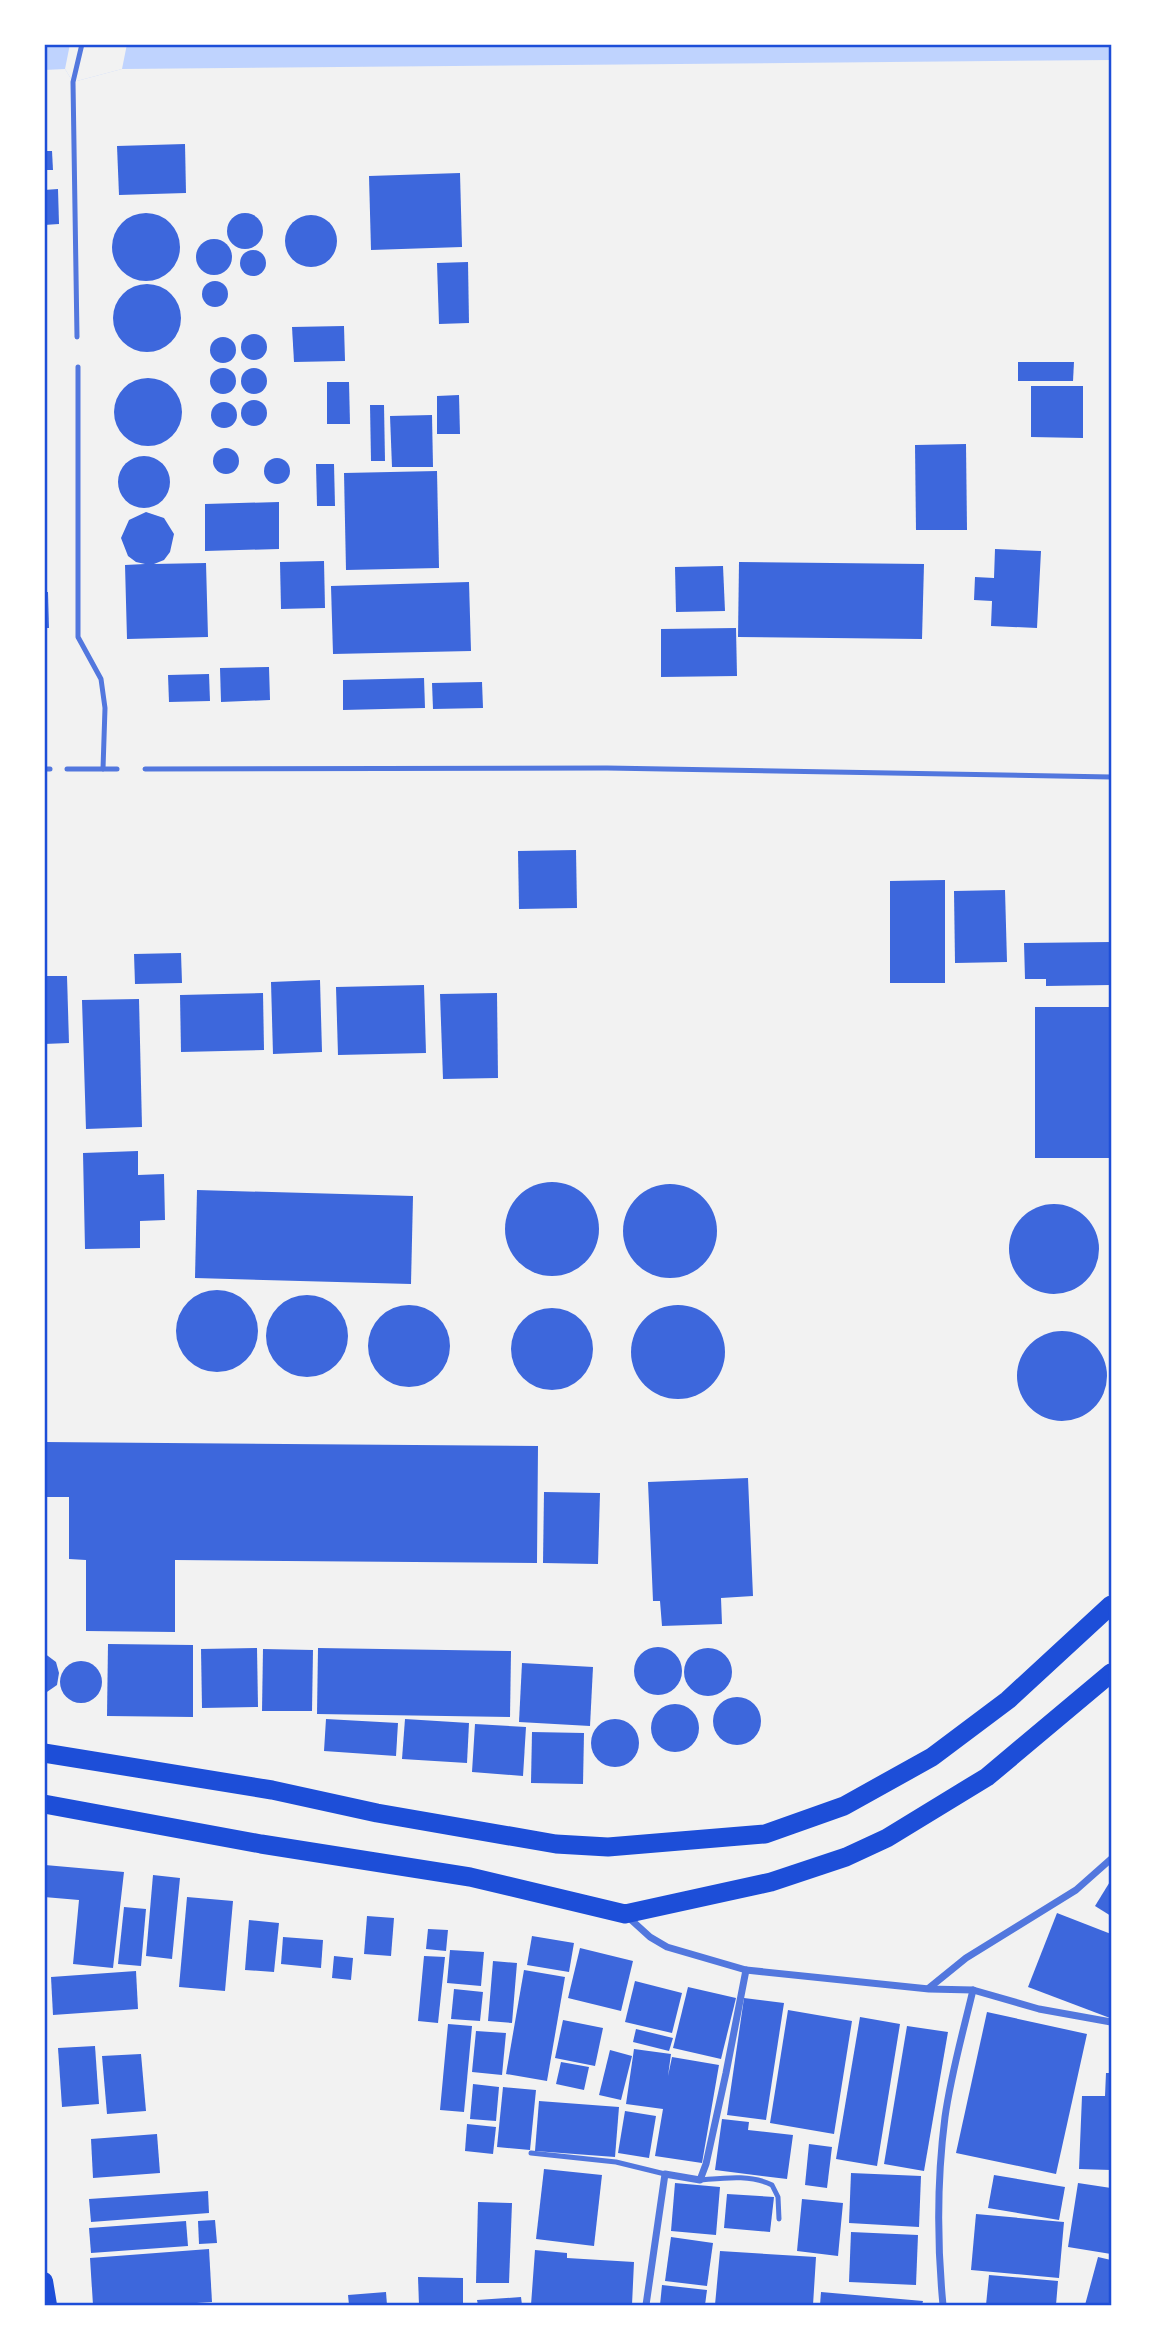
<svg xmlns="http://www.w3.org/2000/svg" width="1155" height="2349" font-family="'DM Sans',sans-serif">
<rect width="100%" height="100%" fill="#f2f2f2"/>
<polygon fill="#bfd3fe" points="44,44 1111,44 1111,60 122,69 73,82 65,69 44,70"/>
<polygon fill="#f2f2f2" points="70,44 127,44 122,69 73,82 65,69"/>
<g fill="#3d67dc">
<polygon points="185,144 186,193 119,195 117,146"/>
<polygon points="44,151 52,151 53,170 44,170"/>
<polygon points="460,173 462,247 371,250 369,176"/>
<polygon points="58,189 59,224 44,225 44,190"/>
<circle cx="146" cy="247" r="34"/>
<circle cx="245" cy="231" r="18"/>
<circle cx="311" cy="241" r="26"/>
<circle cx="214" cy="257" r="18"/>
<circle cx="253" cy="263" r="13"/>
<polygon points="468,262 469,323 439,324 437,263"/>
<circle cx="215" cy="294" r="13"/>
<circle cx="147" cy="318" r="34"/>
<polygon points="344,326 345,361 294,362 292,327"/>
<circle cx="254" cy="347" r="13"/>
<circle cx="223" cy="350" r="13"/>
<polygon points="1018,362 1074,362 1073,381 1018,381"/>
<circle cx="223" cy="381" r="13"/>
<circle cx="254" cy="381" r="13"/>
<circle cx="148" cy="412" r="34"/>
<polygon points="327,382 349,382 350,424 327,424"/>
<polygon points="1031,386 1083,386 1083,438 1031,437"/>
<polygon points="459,395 460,434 437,434 437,396"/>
<circle cx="254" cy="413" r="13"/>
<circle cx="224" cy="415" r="13"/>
<polygon points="370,405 384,405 385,461 371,461"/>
<polygon points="432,415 433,467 392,467 390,416"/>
<polygon points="966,444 967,530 916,530 915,445"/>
<circle cx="226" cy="461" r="13"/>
<circle cx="144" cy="482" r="26"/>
<circle cx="277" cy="471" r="13"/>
<polygon points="316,464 334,464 335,506 317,506"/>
<polygon points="437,471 439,568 346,570 344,473"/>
<polygon points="279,502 279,549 205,551 205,504"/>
<polygon points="146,512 164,518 174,534 170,552 164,560 154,564 206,563 208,637 127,639 125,565 145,564 136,562 128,556 121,538 129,520"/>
<polygon points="995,549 1041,551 1037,628 991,626 992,601 974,600 975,577 994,578"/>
<polygon points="324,561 325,608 281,609 280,562"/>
<polygon points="739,562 924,564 922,639 738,637"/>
<polygon points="723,566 725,611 676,612 675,567"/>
<polygon points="469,582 471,651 333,654 331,586"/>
<polygon points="44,592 48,592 49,628 44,628"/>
<polygon points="736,628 737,676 661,677 661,629"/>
<polygon points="269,667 270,700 221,702 220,668"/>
<polygon points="209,674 210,701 169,702 168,675"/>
<polygon points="424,678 425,708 343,710 343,680"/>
<polygon points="482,682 483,708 433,709 432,683"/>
<polygon points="576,850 577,908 519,909 518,851"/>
<polygon points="945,880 945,983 890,983 890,881"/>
<polygon points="1005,890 1007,962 955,963 954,891"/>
<polygon points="1111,942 1111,985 1046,986 1046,979 1025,979 1024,943"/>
<polygon points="181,953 182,983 135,984 134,954"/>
<polygon points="44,976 67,976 69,1043 44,1044"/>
<polygon points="320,980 322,1052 273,1054 271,982"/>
<polygon points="424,985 426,1053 338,1055 336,987"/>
<polygon points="263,993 264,1050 181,1052 180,995"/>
<polygon points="497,993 498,1078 443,1079 440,994"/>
<polygon points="139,999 142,1127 86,1129 82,1000"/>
<rect x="1035" y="1007" width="76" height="151"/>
<polygon points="138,1151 138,1175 164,1174 165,1220 140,1221 140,1248 85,1249 83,1153"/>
<circle cx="552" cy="1229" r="47"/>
<circle cx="670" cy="1231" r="47"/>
<polygon points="197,1190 413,1196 411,1284 195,1278"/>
<circle cx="1054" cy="1249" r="45"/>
<circle cx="217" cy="1331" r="41"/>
<circle cx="307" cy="1336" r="41"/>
<circle cx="409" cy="1346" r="41"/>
<circle cx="678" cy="1352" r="47"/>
<circle cx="552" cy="1349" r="41"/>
<circle cx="1062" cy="1376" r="45"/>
<polygon points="44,1442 538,1446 537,1563 175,1560 175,1632 86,1631 86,1560 69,1559 69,1497 44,1497"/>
<polygon points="748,1478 753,1596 721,1598 722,1624 662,1626 660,1601 653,1601 648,1482"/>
<polygon points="544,1492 600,1493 598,1564 543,1563"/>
<polygon points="108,1644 193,1645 193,1717 107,1716"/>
<circle cx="658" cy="1671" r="24"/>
<polygon points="257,1648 258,1707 202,1708 201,1649"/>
<polygon points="318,1648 511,1651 510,1717 317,1714"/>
<circle cx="708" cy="1672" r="24"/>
<polygon points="263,1649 313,1650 312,1711 262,1711"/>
<polygon points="44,1653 56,1662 59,1673 57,1685 44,1694"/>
<circle cx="81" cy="1682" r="21"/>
<polygon points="522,1663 593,1667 590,1726 519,1722"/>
<circle cx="737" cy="1721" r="24"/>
<circle cx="675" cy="1728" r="24"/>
<polygon points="326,1719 398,1723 396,1756 324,1751"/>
<polygon points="405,1719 469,1723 467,1763 402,1759"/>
<circle cx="615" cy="1743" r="24"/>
<polygon points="475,1724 526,1727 523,1776 472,1772"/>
<polygon points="532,1732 584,1733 583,1784 531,1783"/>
<polygon points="45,1865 124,1872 113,1968 73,1964 79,1900 44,1897"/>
<polygon points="153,1875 180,1878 172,1959 146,1956"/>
<polygon points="1111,1880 1111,1916 1095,1906"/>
<polygon points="187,1897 233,1901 225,1991 179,1987"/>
<polygon points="124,1907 146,1909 141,1966 118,1964"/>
<polygon points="1057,1913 1111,1934 1110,2018 1028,1987"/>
<polygon points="367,1916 394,1918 391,1956 364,1954"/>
<polygon points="249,1920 279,1923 274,1972 245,1970"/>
<polygon points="428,1929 448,1930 446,1951 426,1949"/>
<polygon points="532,1936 574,1943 569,1972 527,1965"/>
<polygon points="283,1937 323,1940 321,1968 281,1964"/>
<polygon points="580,1948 633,1961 621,2011 568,1998"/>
<polygon points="450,1950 484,1952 481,1986 447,1983"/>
<polygon points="334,1956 353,1958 351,1980 332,1978"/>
<polygon points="424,1956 445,1957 438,2023 418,2021"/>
<polygon points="493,1961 517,1963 512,2023 488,2021"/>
<polygon points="524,1970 565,1977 547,2081 506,2074"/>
<polygon points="136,1971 138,2009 53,2015 51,1977"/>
<polygon points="635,1981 682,1993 672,2033 625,2022"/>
<polygon points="688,1987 736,1998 721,2059 673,2048"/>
<polygon points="454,1989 483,1992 480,2021 451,2019"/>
<polygon points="744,1998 784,2003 766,2120 727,2115"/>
<polygon points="788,2010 852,2021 834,2134 770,2123"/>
<polygon points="987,2012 1087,2034 1056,2174 956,2153"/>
<polygon points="860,2017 900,2024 877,2166 836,2159"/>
<polygon points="563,2020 603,2028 595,2066 555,2058"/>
<polygon points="448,2024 472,2026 464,2112 440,2110"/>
<polygon points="907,2026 948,2032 924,2171 884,2164"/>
<polygon points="636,2029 673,2038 669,2051 633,2042"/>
<polygon points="476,2031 506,2033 502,2075 472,2072"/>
<polygon points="95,2046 99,2104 62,2107 58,2048"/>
<polygon points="634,2049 671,2054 668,2076 672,2057 719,2065 702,2163 655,2156 663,2109 626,2104"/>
<polygon points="610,2050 632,2056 621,2100 599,2095"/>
<polygon points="141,2054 146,2111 107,2114 102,2056"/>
<polygon points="561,2062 589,2067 584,2090 556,2084"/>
<polygon points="1106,2073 1111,2073 1111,2170 1079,2169 1082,2096 1105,2096"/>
<polygon points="473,2084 499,2087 496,2121 470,2119"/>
<polygon points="503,2087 536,2090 530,2150 497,2147"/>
<polygon points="539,2101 619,2107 615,2157 535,2151"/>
<polygon points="625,2111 656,2116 649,2158 618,2153"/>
<polygon points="722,2119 749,2122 748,2130 793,2135 787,2179 715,2170"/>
<polygon points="467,2124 496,2127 493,2154 465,2151"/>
<polygon points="157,2134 160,2173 93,2178 91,2139"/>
<polygon points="809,2144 832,2147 827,2188 805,2185"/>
<polygon points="544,2169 602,2175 594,2246 536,2239"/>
<polygon points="851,2173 921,2176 919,2227 849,2223"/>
<polygon points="994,2175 1065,2187 1059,2220 988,2208"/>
<polygon points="675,2183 720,2187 716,2235 671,2231"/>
<polygon points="1078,2183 1111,2188 1109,2217 1111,2217 1111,2254 1068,2247"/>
<polygon points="208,2191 209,2213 91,2222 89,2199"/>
<polygon points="727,2194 774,2197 770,2232 724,2228"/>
<polygon points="802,2199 843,2203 838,2256 797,2251"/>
<polygon points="478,2202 512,2203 509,2283 476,2283"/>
<polygon points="976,2214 1064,2222 1059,2278 971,2270"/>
<polygon points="215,2220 217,2243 199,2244 198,2221"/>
<polygon points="186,2221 188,2246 91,2253 89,2228"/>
<polygon points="851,2232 918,2235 916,2285 849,2282"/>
<polygon points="671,2237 713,2243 707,2286 665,2281"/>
<polygon points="209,2249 212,2302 166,2305 93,2305 90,2258"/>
<polygon points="535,2250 567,2253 567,2258 634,2262 632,2305 531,2305"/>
<polygon points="720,2251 816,2257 813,2305 715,2305"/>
<polygon points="1098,2257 1111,2260 1111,2305 1085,2305"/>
<polygon points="989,2275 1058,2281 1056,2305 986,2305"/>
<polygon points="418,2277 463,2278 463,2305 419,2305"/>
<polygon points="662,2285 707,2290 705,2305 660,2305"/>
<polygon points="386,2292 387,2305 349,2305 348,2295"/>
<polygon points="821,2292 923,2301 922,2305 820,2305"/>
<polygon points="521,2297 522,2305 478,2305 477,2300"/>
</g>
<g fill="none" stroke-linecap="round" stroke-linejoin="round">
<g stroke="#5277de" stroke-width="5">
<polyline points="77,337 73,82 82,44"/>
<polyline points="78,367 78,637 101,679 105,708 103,769"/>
<polyline points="44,769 50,769"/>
<polyline points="67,769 117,769"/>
<polyline points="145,769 607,768 1111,777"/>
<polyline points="531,2153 616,2162 665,2174"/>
<path d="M700 2180C724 2178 750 2174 772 2185L778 2197 779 2219"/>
</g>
<g stroke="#5277de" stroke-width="7">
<polyline points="628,1917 650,1937 667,1947 746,1970 929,1989 973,1990 1039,2009 1111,2022"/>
<polyline points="929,1988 966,1958 1076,1890 1111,1859"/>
<polyline points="646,2305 665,2174 700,2180 706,2164 726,2073 746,1970"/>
<path d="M943 2305C937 2243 937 2179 945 2117 951 2074 963 2032 973 1990"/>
</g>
<polyline stroke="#1d4ed8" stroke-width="18" points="44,2281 48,2305"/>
<g stroke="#1d4ed8" stroke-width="19">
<polyline points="44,1753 272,1790 377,1813 556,1844 608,1847 765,1834 844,1806 932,1757 1008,1700 1111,1605"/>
<polyline points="44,1804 261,1844 470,1877 625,1914 771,1882 846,1857 887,1838 987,1777 1111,1673"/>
</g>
</g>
<rect width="1155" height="2349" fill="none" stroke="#ffffff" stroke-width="91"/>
<rect x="46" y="46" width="1064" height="2258" fill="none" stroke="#1d4ed8" stroke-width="2.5"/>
</svg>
